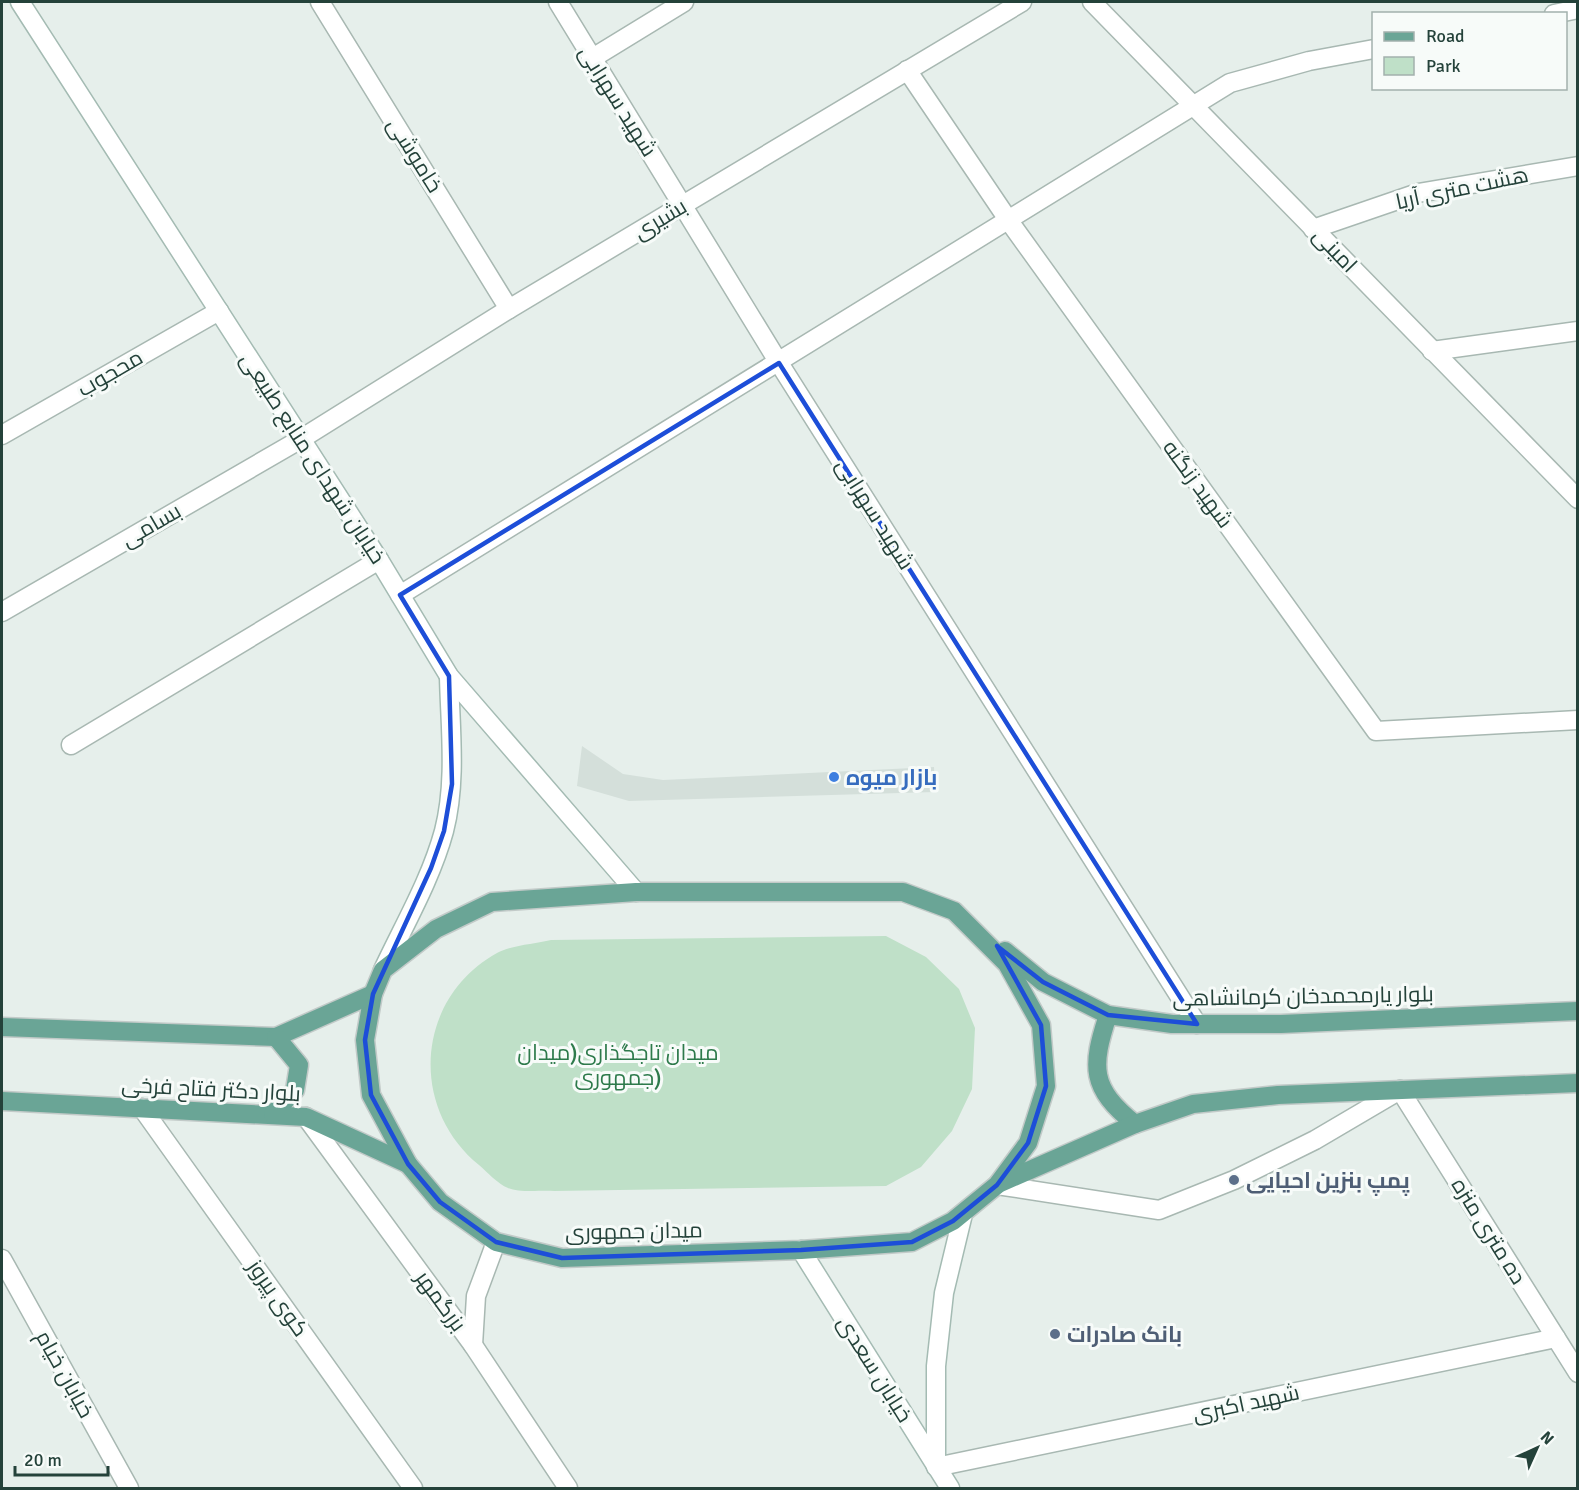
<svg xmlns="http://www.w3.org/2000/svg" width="1579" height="1490" font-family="Signika,Cairo,sans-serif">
<rect width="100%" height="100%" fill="#e6efeb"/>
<polygon fill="#d4dfda" points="582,746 623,774 663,780 934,767 935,792 629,801 577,786"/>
<path fill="#bfe0c8" d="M886 936 926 957 959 989 975 1028 972 1089 952 1131 921 1167 886 1186 554 1191C541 1190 520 1193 508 1188 498 1184 487 1172 479 1165 408 1107 416 998 497 953 512 945 535 944 551 940Z"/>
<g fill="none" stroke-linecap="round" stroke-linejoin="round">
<defs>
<g id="service">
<polyline points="320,2 509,309"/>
<polyline points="591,59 684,2"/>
<polyline points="301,439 509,309 1022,2"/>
<polyline points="997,1185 1159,1210 1234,1180 1315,1140 1400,1090"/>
<polyline points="936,1467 1556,1338"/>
</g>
<g id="minor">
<polyline points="558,2 779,363 1197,1024"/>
<polyline points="1554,14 1578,9"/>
<polyline points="907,70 1009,221 1376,731 1578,720"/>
<polyline points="1313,229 1418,193 1578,166"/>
<polyline points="1432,351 1578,331"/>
<polyline points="2,435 219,311"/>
<polyline points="400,595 1230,83 1309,61 1374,49"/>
<polyline points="2,612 301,439"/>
<polyline points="71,745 379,560"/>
<polyline points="1400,1090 1578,1373"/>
<polyline points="142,1108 413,1488"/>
<polyline points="306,1117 473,1345 568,1488"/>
<polyline points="473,1345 476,1296 496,1242"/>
</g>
<g id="tertiary">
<polyline points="1092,2 1578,499"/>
<polyline points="2,1259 129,1488"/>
</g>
<g id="secondary">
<polyline points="20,2 379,560 449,676 636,892"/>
<path d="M383 970C404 925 431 879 444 831 457 781 450 726 449 676"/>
<polyline points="801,1250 950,1488"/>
<polyline points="936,1465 936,1366 944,1293 963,1214"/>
</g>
<g id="primary">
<polygon points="636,892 903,892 954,911 1007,964 1041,1025 1046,1086 1028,1143 997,1185 953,1221 912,1242 801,1250 562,1258 496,1242 440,1202 408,1164 371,1095 365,1040 373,994 383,970 436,929 492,902"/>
<polyline points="1005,951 1043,982 1108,1015 1172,1024 1281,1024 1578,1011"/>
<path d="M1108 1015C1091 1067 1090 1088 1135 1124"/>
<polyline points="2,1027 276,1037 373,994"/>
<polyline points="2,1101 306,1117 408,1164"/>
<polyline points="273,1114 295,1090 299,1065 276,1037"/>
<polyline points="998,1184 1135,1124 1193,1104 1278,1095 1578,1083"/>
</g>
</defs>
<use href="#service" stroke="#a8b8b2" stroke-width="21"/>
<use href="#minor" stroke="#a8b8b2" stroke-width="21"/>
<use href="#tertiary" stroke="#a8b8b2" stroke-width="21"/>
<use href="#secondary" stroke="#a4bbb3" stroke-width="21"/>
<use href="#primary" stroke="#c2cac8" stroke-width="21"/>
<use href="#service" stroke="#fff" stroke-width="18"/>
<use href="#minor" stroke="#fff" stroke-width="18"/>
<use href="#tertiary" stroke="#fff" stroke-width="18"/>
<use href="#secondary" stroke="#fff" stroke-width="18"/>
<use href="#primary" stroke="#6aa596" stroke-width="18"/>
</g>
<path fill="none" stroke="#1d4ed8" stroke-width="4.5" stroke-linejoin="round" d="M779 363 1197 1024 1108 1015 1043 982 997 946 1041 1025 1046 1086 1028 1143 997 1185 953 1221 912 1242 801 1250 562 1258 496 1242 440 1202 408 1164 371 1095 365 1040 373 994 431 868 444 831 452 784 449 676 400 595Z"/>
<circle fill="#3f7fe0" stroke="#f7fbf9" stroke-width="2" cx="834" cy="777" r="6"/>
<g fill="#5c6f8a" stroke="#f7fbf9" stroke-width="2">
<circle cx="1234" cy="1180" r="6"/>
<circle cx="1055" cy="1334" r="6"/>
</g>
<g text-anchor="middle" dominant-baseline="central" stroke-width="6" stroke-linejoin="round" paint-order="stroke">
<g font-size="22" fill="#24423a" stroke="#f7fbf9">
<text transform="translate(618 101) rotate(58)">شهید سهرابی</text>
<text transform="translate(415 155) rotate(58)">خاموشی</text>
<text transform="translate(1462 188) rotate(-12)">هشت متری آریا</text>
<text transform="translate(660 219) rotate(-31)">بشیری</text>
<text transform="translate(1335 250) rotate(46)">امینی</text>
<text transform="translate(110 373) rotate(-30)">محجوب</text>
<text transform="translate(313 458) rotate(57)">خیابان شهدای منابع طبیعی</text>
<text transform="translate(1198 484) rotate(54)">شهید زنگنه</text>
<text transform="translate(875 514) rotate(58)">شهید سهرابی</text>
<text transform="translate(151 525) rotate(-30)">بسامی</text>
<text transform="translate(1303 996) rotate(-1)">بلوار یارمحمدخان کرمانشاهی</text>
<text transform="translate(211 1089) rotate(3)">بلوار دکتر فتاح فرخی</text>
<text transform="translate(634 1231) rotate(-1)">میدان جمهوری</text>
<text transform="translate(1489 1231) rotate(58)">ده متری منزه</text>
<text transform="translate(278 1298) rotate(55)">کوی پیروز</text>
<text transform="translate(441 1301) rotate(54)">بزرگمهر</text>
<text transform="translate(875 1369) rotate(58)">خیابان سعدی</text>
<text transform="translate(65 1374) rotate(61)">خیابان خیام</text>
<text transform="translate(1246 1403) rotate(-12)">شهید اکبری</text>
</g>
<g font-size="22" font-weight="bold" fill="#366cbe" stroke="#f7fbf9" text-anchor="start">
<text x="846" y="777">بازار میوه</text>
</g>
<g font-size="22" fill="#2d7a4b" stroke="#f7fbf9">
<text x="618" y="1052">میدان تاجگذاری(میدان<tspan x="618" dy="25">جمهوری)</tspan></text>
</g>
<g font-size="22" font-weight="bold" fill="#4e5e75" stroke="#f7fbf9" text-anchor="start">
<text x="1246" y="1180">پمپ بنزین احیایی</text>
<text x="1067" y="1334">بانک صادرات</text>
</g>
</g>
<rect width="1579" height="1490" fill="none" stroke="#24423a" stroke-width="6"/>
<rect x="1372" y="12" width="195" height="78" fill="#f7fbf9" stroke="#a3b1ad" stroke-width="1.5"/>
<rect x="1384" y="32" width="30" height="9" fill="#6aa596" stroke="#a3b1ad" stroke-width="1.5"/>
<text x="1426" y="42" font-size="18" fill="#24423a">Road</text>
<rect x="1384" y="57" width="30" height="18" fill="#bfe0c8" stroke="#a3b1ad" stroke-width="1.5"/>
<text x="1426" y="72" font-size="18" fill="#24423a">Park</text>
<g transform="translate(1537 1448) rotate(45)" stroke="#f7fbf9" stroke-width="4.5" paint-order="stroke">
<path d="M0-4.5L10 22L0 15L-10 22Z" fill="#24423a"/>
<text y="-9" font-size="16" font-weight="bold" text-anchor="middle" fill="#24423a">N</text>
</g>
<path d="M15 1466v9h93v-9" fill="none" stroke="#24423a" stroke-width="3"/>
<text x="24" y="1466" font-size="18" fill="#24423a" stroke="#f7fbf9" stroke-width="4.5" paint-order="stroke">20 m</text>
</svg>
